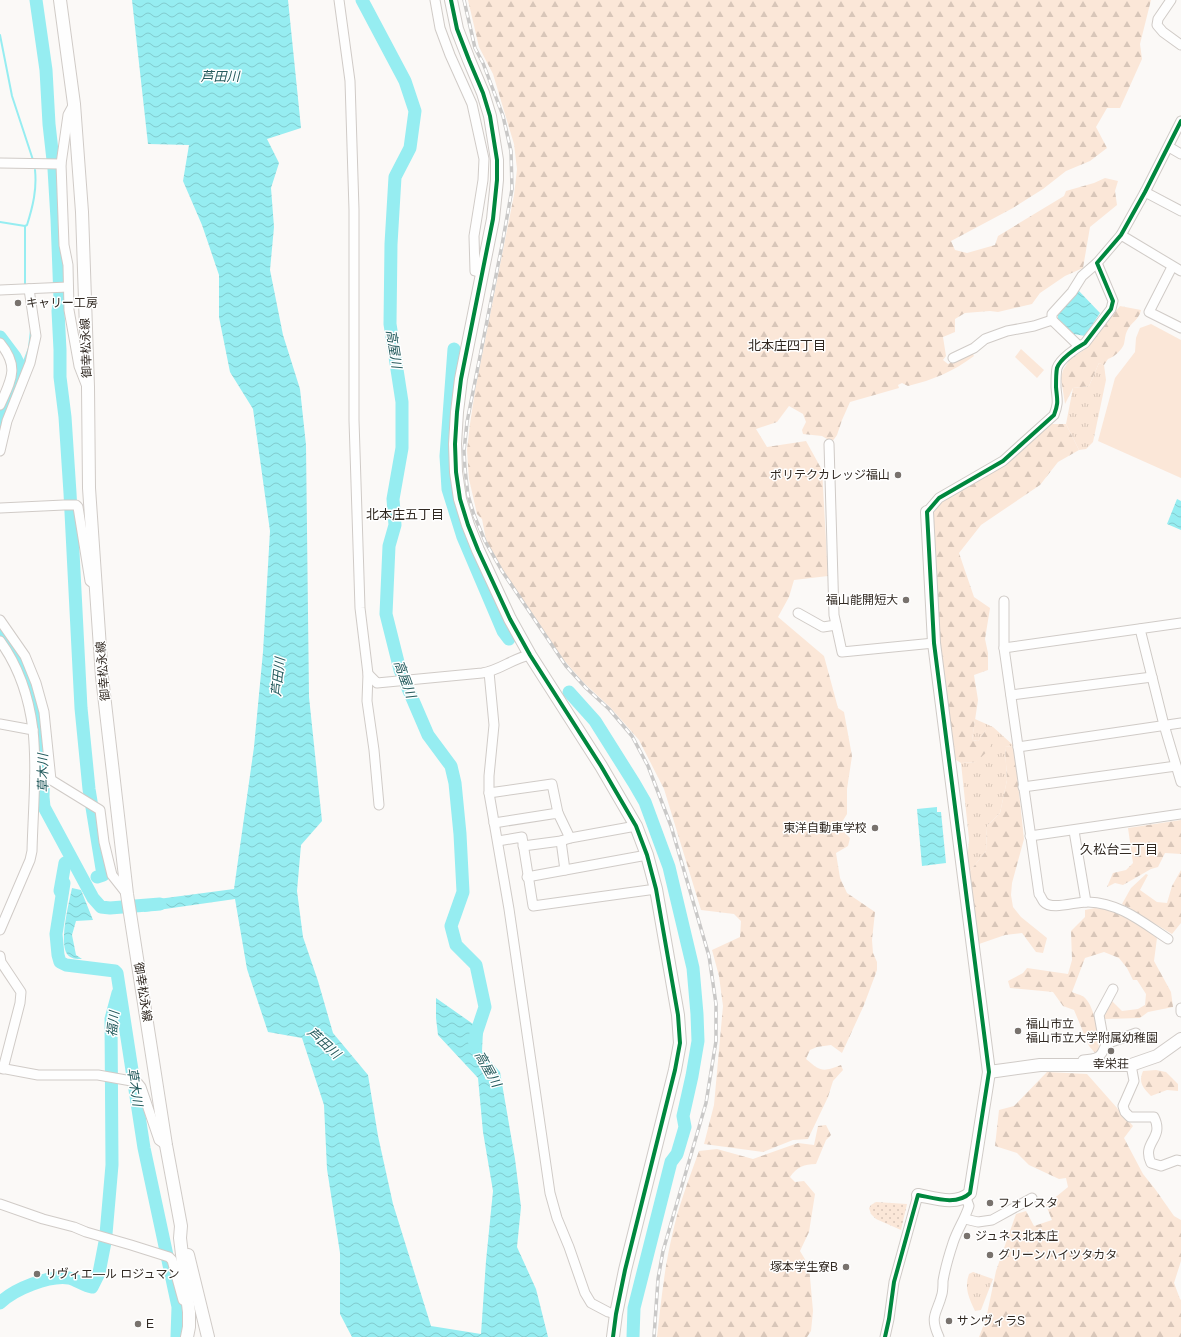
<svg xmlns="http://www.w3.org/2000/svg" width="1181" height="1337" font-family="Helvetica,'Noto Sans JP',sans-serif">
<defs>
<pattern id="grass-tufts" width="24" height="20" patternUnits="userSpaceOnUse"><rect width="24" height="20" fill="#fbe7d8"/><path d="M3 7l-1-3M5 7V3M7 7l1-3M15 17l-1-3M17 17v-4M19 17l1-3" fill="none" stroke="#d8c6b9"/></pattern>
<pattern id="forest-firs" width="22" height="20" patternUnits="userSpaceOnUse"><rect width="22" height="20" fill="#fbe7d8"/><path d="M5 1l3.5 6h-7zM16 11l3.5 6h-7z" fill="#d8c6b9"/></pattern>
<pattern id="park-dots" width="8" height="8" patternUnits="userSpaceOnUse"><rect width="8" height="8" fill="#fbe7d8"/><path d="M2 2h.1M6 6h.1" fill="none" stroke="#d8c6b9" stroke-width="1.8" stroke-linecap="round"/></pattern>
<pattern id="water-waves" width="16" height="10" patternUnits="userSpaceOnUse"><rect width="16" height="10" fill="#96edf1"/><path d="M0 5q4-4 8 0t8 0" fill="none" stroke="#82cbce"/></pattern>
</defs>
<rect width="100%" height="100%" fill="#fbf9f7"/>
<g fill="url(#grass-tufts)">
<polygon points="1099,363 1104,365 1106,380 1093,442 1086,449 1079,450 1066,424 1073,388 1089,386"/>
<polygon points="975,719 993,727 1014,746 1005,747 1007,780 1000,813 987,826 986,851 966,876 969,839 961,763 976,762 986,730 978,741 972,740"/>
<path d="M973 1272 993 1279 981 1310 975 1311C969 1298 964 1288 969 1274Z"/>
</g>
<g fill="url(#forest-firs)">
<path d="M468 0H1151L1140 44 1142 59 1120 108H1107L1096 127 1107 148 1090 161 1066 171 1043 189 1013 208 951 241 955 250 967 253 995 245 998 236 1064 196 1066 191 1094 183 1105 178 1118 181 1115 191 1117 205 1090 227 1083 268 1065 276 1040 293 1032 304 998 312 990 311 965 313 955 319V332L943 337 946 356 943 360 948 364 972 353 974 356C954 371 933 380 908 386L902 383 898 385 899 388 850 402 842 420 837 435 832 442 822 436 803 434 802 430 806 422 803 414 789 406 777 422 756 429 767 447 806 441 822 470 828 576 794 580 789 597 778 617 824 656 838 708 844 712 852 756 847 789V814L839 827 850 838 848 846 836 853 840 878 847 893 875 912 872 940 873 953 877 962V970L864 1005 842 1053 831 1045 817 1047 810 1050 806 1059C821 1072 823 1072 841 1065L843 1070 833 1081 828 1097 808 1139 793 1140 763 1152 704 1144 714 1105 723 1006 719 976 712 950 740 937 741 921 734 914 701 910 664 789 639 740 610 707 584 683 563 659 502 569 486 540 482 519 477 514 469 479 467 450 470 424 475 391 514 195 517 169 514 144 493 74 479 47Z"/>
<path d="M1120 306 1141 310C1139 320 1131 322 1127 331 1125 335 1125 339 1124 344 1122 350 1114 357 1108 359L1104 365 1099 363 1089 386 1073 388 1065 404 1061 378 1063 370 1070 359 1084 350Z"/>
<polygon points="1052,424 1066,424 1079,450 1058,462 1040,485 981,525 959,553 974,597 990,608 985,639 988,653 988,670 974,675 978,700 972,740 978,741 986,730 990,735 990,749 976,762 961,763 953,758 936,643 929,514 942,499 1005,463"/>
<polygon points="1014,746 1024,839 1012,883 1011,895 1013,907 1021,917 1047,938 1043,953 1036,952 1022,933 1005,935 979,944 966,876 986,851 987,826 1000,813 1007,780 1005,747"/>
<polygon points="1181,820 1181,854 1165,853 1158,867 1151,869 1123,885 1115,883 1107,887 1113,873 1126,870 1133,863 1128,828"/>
<polygon points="1181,870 1181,923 1172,934 1122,904 1131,888 1146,874 1148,875 1140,890 1157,902 1167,903 1172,886"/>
<path d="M1095 908C1122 910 1137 922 1157 938L1154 961 1171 992 1173 1007 1148 1012 1140 1018 1105 1019 1102 1011 1109 998 1122 1011 1138 1009 1145 1005 1146 994 1137 980H1133L1127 968 1119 958 1104 952 1085 958 1072 992C1076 994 1082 995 1084 997 1095 1006 1099 1037 1099 1050L1095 1053 1089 1046 1074 1010 1063 1006 1053 992 1010 988 1008 981 1023 973 1027 968 1068 974 1072 960 1071 931 1085 917V910Z"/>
<path d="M1156 1070 1166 1072 1178 1084V1091L1167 1090 1151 1096C1143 1088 1138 1082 1143 1071Z"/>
<polygon points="1047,1072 1087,1074 1133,1126 1124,1138 1143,1174 1155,1189 1174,1216 1181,1220 1181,1261 1174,1283 1180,1299 1181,1300 1181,1337 979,1337 986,1319 996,1271 1016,1214 1026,1211 1034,1226 1052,1220 1046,1205 1068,1187 1066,1178 1059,1179 1029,1165 1017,1153 995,1146 999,1110 1014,1106"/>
<path d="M826 1125 831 1135 826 1140 816 1164C804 1164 797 1167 790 1177L795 1182 804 1181 815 1194 809 1232 800 1251 809 1266 813 1311 811 1331 807 1337H657C661 1303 664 1269 672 1236 678 1207 689 1179 699 1151L717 1149 753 1159 798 1143 814 1145 818 1126Z"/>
</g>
<polygon fill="url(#park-dots)" points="876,1202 907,1204 901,1230 876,1219 871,1214 869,1208 871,1205"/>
<g fill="#fbe7d8">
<polygon points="1151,324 1181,340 1181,478 1098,441 1115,378 1135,352 1136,338 1140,328"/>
<polygon points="1021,349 1044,370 1037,378 1015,357"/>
</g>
<g fill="url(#water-waves)">
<polygon points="132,0 288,0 301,128 267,139 279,163 271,188 274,227 270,270 283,335 300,389 306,445 309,697 322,821 301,845 297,891 303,937 318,981 333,1033 368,1075 378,1136 393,1204 431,1326 481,1334 486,1261 493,1191 483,1132 478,1078 438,1035 436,1018 436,998 483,1031 482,1051 500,1072 515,1159 521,1207 517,1247 536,1289 548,1337 352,1337 340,1314 340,1253 327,1169 324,1105 302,1038 268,1032 247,969 235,899 144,912 143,901 234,889 254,747 263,652 270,531 253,409 230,372 219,317 219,275 202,225 183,181 189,145 148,144"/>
<polygon points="1078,290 1100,313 1085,336 1074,334 1058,319 1058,310"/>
<polygon points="1177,499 1181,501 1181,530 1167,524"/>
<polygon points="937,807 937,812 941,812 946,863 922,866 917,809"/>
<path d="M72 888 81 890 93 920 76 921 72 935 76 955 82 959C76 959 71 959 67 954 59 941 69 903 72 888Z"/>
</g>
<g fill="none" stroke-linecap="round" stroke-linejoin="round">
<g stroke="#96edf1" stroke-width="2">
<polyline points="0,35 12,96 33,160"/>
<polyline points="0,222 25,226"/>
<path d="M25 286V226L27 225C33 206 37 189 35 170"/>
<polyline points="21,369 29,348 31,330"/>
</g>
<g stroke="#96edf1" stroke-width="13">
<polyline points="36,0 46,70 49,124 54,169 57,219 60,299 58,311 60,350 60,377 65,417 70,493 81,708 89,789 103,875 97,877"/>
<polyline points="362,0 405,81 415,111 410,148 395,177 391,244 390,324 402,402 402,448 393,499 395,525 389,546 386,614 400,670 428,735 451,766 455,783 460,834 463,892 451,926 456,945 476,965 485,1007 474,1040 475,1043"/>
<polyline points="0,337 15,357 21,369 0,421"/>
<polyline points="454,349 446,456 448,489 463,537 503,631 509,639"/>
<polyline points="0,630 18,656 35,701 44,751 43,797 44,807 93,898 101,907 110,908 160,904"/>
<polyline points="569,692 595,721 634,783 645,802 669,867 693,968 697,1014 698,1041 692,1076 683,1116 685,1127 677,1154 671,1162 634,1308 633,1337"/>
<polyline points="64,883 56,934 58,955 60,962 66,965 115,971 117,973 144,1148 178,1307 177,1337"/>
<polyline points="60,891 65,863"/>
<polyline points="106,1234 112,1165 111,1019 118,993"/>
<path d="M0 1303C14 1289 49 1275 69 1278 77 1280 84 1286 92 1287L99 1273 105 1242"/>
</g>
<defs>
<g id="street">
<polyline points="339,0 350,81 354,210 354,420 360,608 368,674 367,701 374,750 379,805"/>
<polyline points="435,0 440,28 450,55 472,104 484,159 483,180 474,236 475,271 482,273"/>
<polyline points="1171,0 1158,19 1157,25 1163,32 1181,45"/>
<polyline points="74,104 68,115 61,164 64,245 68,265 69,310 79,366 86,384"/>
<polyline points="1169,147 1181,154"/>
<polyline points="0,163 61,164"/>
<polyline points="1145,192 1181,211"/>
<polyline points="1121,235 1181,271"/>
<polyline points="1172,267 1149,312 1181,328"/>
<polyline points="0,290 68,287"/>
<polyline points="1052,320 1052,314 1072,292 1082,276 1097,263"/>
<path d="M0 343C20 367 11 380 0 405"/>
<polyline points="953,358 974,348 985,339 1007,331 1034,326 1052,320 1079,346"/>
<polyline points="829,444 834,615 842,652 934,643"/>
<polyline points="0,451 7,421 30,363 36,336 29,289"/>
<polyline points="0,508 64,505 76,505 78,507 90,581 94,584"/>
<path d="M927 512 939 498 1003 461 1054 415C1059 402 1057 400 1056 387 1056 382 1056 373 1057 368 1060 359 1076 348 1085 343L1111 309 1113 301 1097 263 1121 235 1145 192 1181 121"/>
<path d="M1004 601V648L1039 894C1041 896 1042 900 1044 902 1052 911 1077 901 1088 902 1120 903 1142 922 1168 939"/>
<polyline points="798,613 823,627 836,625"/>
<polyline points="0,620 25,656 36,683 44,712 51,780"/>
<polyline points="1140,629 1164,725 1181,782"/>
<path d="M0 641C19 667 29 698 33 730"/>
<polyline points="1004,648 1181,623"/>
<polyline points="489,672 494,725 489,776 489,793 509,909 550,1193 557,1218 569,1247 585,1293 591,1303 608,1312 616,1314"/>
<path d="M368 674 377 683 482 673C499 671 513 658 530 655"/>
<polyline points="1011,695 1152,677"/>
<path d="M0 724 33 730C37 770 33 811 32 851L30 860 0 930"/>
<polyline points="1018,747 1181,723"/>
<polyline points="35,776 48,778 100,810 104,842 112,875 127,894"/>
<polyline points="1023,787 1176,766"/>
<polyline points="489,793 552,784 558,813"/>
<polyline points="494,823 558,813 570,838"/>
<polyline points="1074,831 1086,902"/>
<polyline points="1030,836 1181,814"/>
<polyline points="498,841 522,837 533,906 656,889"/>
<polyline points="561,841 565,870"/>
<polyline points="523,846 561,841 570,838 636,826"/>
<polyline points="527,877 647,855"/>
<polyline points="0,956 1,962 21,992 20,1003 3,1069"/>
<polyline points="1181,1008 1181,1012"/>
<polyline points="1106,1044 1136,1033"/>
<path d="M1083 1060C1098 1059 1101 1058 1106 1044L1103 1037 1099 1015 1113 989"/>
<path d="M1131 1065 1134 1081 1123 1106 1125 1112 1130 1117H1154C1165 1139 1141 1142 1151 1163L1161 1166 1177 1160 1181 1161"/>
<polyline points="0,1068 38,1075 98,1075 137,1082 141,1087 159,1140 166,1145"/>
<polyline points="0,1204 43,1219 74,1227 86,1232 131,1245 169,1257 172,1260 183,1300"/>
<polyline points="965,1219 978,1222 992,1220 1032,1198"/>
<polyline points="885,1337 889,1319 894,1282 918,1195"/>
<path d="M939 1337C929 1315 937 1314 942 1294 943 1290 943 1286 943 1281 945 1269 949 1255 953 1243 957 1230 965 1219 969 1206L966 1198"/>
</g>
<g id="secondary">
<polyline points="60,0 74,104 82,212 88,387 89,488 102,677 127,894 166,1145 181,1226 180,1238 189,1312 189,1327 187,1337"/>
<polyline points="451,0 457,29 469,60 483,93 490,116 497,160 497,180 493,219 461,379 457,412 455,444 456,472 460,499 468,525 478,550 510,619 530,655 601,766 636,826 647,855 656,889 678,1015 680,1043 675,1070 625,1270 616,1314 613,1337"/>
<polyline points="989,1072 1040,1065 1131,1065 1157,1056 1181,1039"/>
<path d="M918 1195C934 1198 957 1206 970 1193L989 1072 934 643 927 512"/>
<polyline points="188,1255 208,1337"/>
</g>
</defs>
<use href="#street" stroke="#d0cbc7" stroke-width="11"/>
<use href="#secondary" stroke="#d0cbc7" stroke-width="14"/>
<use href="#street" stroke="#fefefe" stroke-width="9"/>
<use href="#secondary" stroke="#fefefe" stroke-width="12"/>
<defs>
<polyline id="rail" points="464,0 475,48 483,63 503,116 511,151 512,189 502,245 467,422 464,451 465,469 468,495 474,515 485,541 502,571 566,666 586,688 609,709 632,736 648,766 671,826 709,956 716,1004 716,1041 706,1103 663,1251 658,1279 654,1337"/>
</defs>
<use href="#rail" stroke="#c9c8c7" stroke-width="3.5"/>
<use href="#rail" stroke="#fff" stroke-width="2" stroke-dasharray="6" stroke-linecap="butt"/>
<defs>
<g id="cycleway">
<polyline points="451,0 457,29 469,60 483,93 490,116 497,160 497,180 493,219 461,379 457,412 455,444 456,472 460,499 468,525 478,550 510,619 530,655 601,766 636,826 647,855 656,889 678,1015 680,1043 675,1070 625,1270 616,1314 613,1337"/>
<path d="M885 1337 889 1319 894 1282 918 1195C934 1198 957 1206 970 1193L989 1072 934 643 927 512 939 498 1003 461 1054 415C1059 402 1057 400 1056 387 1056 382 1056 373 1057 368 1060 359 1076 348 1085 343L1111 309 1113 301 1097 263 1121 235 1145 192 1181 121"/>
</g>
</defs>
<use href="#cycleway" stroke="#fff" stroke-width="6"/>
<use href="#cycleway" stroke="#00873e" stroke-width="4"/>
</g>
<g fill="#78726d" stroke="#fff" stroke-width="1.5">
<circle cx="18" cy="303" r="4"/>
<circle cx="898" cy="475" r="4"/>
<circle cx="906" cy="600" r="4"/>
<circle cx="875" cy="828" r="4"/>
<circle cx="1018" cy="1031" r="4"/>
<circle cx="1111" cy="1051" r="4"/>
<circle cx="990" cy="1203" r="4"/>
<circle cx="967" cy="1236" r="4"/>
<circle cx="990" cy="1255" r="4"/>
<circle cx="846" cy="1267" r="4"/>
<circle cx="37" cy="1274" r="4"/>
<circle cx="949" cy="1321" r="4"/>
<circle cx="138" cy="1324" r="4"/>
</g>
<g text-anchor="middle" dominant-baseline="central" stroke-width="3" stroke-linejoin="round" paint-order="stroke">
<g font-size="12" fill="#312922" stroke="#fff" text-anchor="start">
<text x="26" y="303">キャリー工房</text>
<text x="890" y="475" text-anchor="end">ポリテクカレッジ福山</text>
<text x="898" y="600" text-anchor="end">福山能開短大</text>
<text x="867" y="828" text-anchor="end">東洋自動車学校</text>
<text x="1026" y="1024">福山市立<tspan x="1026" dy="14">福山市立大学附属幼稚園</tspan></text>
<text x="1111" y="1064" text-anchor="middle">幸栄荘</text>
<text x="998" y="1203">フォレスタ</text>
<text x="975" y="1236">ジュネス北本庄</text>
<text x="998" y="1255">グリーンハイツタカタ</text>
<text x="838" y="1267" text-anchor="end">塚本学生寮B</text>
<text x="45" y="1274">リヴィエ―ル ロジュマン</text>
<text x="957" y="1321">サンヴィラS</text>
<text x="146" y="1324">E</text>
</g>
<g font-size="12" fill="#312922" stroke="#fff">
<text transform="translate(86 348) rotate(-92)">御幸松永線</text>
<text transform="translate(103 671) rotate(-95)">御幸松永線</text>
<text transform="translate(143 992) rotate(81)">御幸松永線</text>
</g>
<g font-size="13" font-style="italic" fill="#245b5d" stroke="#fff">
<text x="220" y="76">芦田川</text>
<text transform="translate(394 349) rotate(81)">高屋川</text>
<text transform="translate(278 677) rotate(-84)">芦田川</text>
<text transform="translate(405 679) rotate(70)">高屋川</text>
<text transform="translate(43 773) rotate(-91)">草木川</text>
<text transform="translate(113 1024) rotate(-84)">福川</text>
<text transform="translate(324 1043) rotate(42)">芦田川</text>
<text transform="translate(488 1069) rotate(61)">高屋川</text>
<text transform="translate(135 1087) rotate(81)">草木川</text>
</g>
<g font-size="13" fill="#312922" stroke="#fff">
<text x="787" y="345">北本庄四丁目</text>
<text x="405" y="514">北本庄五丁目</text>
<text x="1119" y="849">久松台三丁目</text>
</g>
</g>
</svg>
